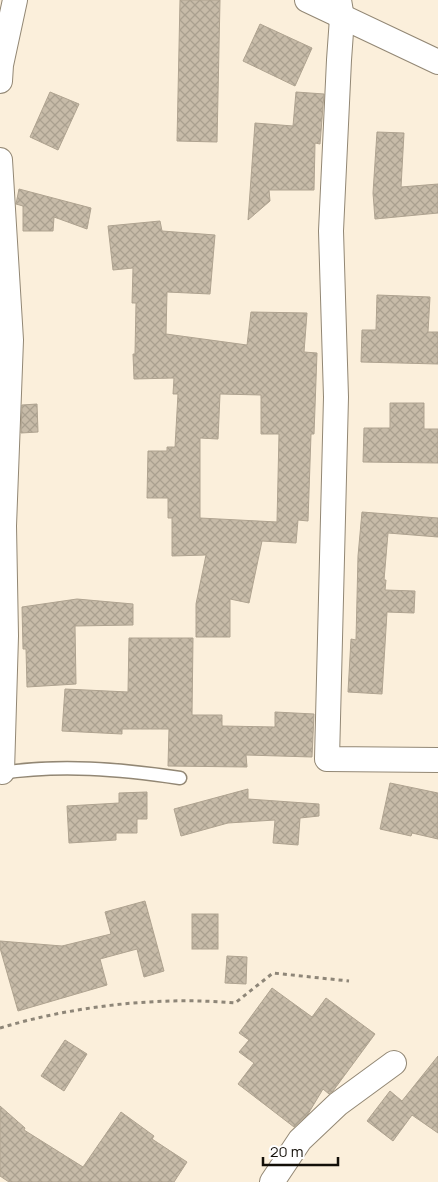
<svg xmlns="http://www.w3.org/2000/svg" width="438" height="1182" font-family="Manrope,sans-serif">
<defs>
<pattern id="building-cross-hatch" width="8" height="8" patternUnits="userSpaceOnUse" patternTransform="scale(1.25)"><rect width="8" height="8" fill="#c7bba8"/><path d="M0 0l8 8M0 8l8-8" fill="none" stroke="#aaa08f"/></pattern>
</defs>
<rect width="100%" height="100%" fill="#fbefdb"/>
<g fill="url(#building-cross-hatch)" stroke="#afa390" fill-rule="evenodd">
<polygon points="180,0 220,0 217,142 177,141"/>
<polygon points="260,24 312,48 295,86 243,61"/>
<polygon points="50,92 79,104 58,150 30,137"/>
<polygon points="296,92 324,94 320,144 315,143 314,190 269,190 270,201 248,220 255,123 293,126"/>
<polygon points="377,132 404,133 401,187 438,184 438,213 375,219 373,193"/>
<polygon points="19,189 91,208 87,229 54,217 53,231 23,231 23,206 16,204"/>
<path d="M160 221 162 231 215 235 210 294 167 292 166 334 247 345 251 312 307 313 304 352 317 353 314 434H311L308 521 298 520 296 543 262 541 249 603 230 599V637H196V604L206 555 172 556V518H168V498H147L148 451H167V447H175L178 394H173L174 378 134 379 133 354H135L136 303H132L133 268 113 270 108 226ZM220 394 261 395V434H279L277 522 200 518V438L218 439Z"/>
<polygon points="377,295 430,297 428,332 438,332 438,364 361,362 362,330 376,330"/>
<polygon points="390,403 424,403 424,429 438,429 438,463 363,462 364,428 390,428"/>
<polygon points="37,404 38,432 21,433 22,405"/>
<polygon points="362,512 438,518 438,537 388,533 384,580 386,580 385,590 415,591 414,613 387,612 382,694 348,692 351,639 356,640 358,556"/>
<polygon points="77,599 133,604 133,625 75,626 76,684 27,687 26,649 23,649 22,607"/>
<polygon points="129,638 193,638 192,715 222,715 222,726 275,727 275,712 314,714 312,757 246,755 247,767 168,766 169,729 122,729 122,734 62,731 65,689 128,692"/>
<polygon points="390,783 438,793 438,839 412,833 411,836 380,829"/>
<polygon points="248,789 248,799 319,804 319,816 300,818 298,845 273,843 275,820 228,823 181,836 174,809"/>
<polygon points="147,792 147,819 137,819 137,833 116,833 116,840 69,843 67,806 119,803 119,793"/>
<polygon points="145,901 164,971 144,977 137,949 100,959 107,985 18,1011 0,948 0,941 62,946 111,934 105,912"/>
<rect x="192" y="914" width="26" height="35"/>
<polygon points="227,956 247,957 246,984 225,983"/>
<polygon points="272,988 312,1017 326,998 375,1034 333,1091 329,1094 323,1089 308,1114 294,1127 238,1084 254,1063 239,1052 249,1040 239,1033"/>
<polygon points="65,1040 87,1054 64,1091 41,1076"/>
<polygon points="438,1056 438,1133 412,1115 393,1141 367,1121 390,1091 402,1101"/>
<polygon points="0,1106 25,1128 24,1130 83,1167 121,1112 154,1136 152,1139 187,1162 174,1182 9,1182 0,1176"/>
</g>
<g fill="none" stroke-linecap="round" stroke-linejoin="round">
<defs>
<path id="lane" d="M0 773C61 764 119 769 180 778"/>
<g id="street">
<polyline points="307,0 438,62"/>
<polyline points="339,0 342,18 339,60 331,231 336,397 327,759 438,760"/>
<polyline points="0,81 1,65 15,0"/>
<polyline points="0,160 11,340 4,526 6,636 2,772"/>
<polyline points="272,1182 300,1140 338,1104 394,1063"/>
</g>
</defs>
<use href="#lane" stroke="#928774" stroke-width="15"/>
<use href="#street" stroke="#928774" stroke-width="26"/>
<path stroke="#8e8678" stroke-width="3" stroke-dasharray="4 4" stroke-linecap="butt" d="M0 1028C73 1006 160 996 235 1003L273 973 349 981"/>
<use href="#lane" stroke="#fff" stroke-width="12"/>
<use href="#street" stroke="#fff" stroke-width="24"/>
</g>
<path d="M263 1157v8h75v-8" fill="none" stroke="#130f08" stroke-width="2.5"/>
<text x="270" y="1157" font-size="15" fill="#130f08" stroke="#fefefe" stroke-width="4" paint-order="stroke">20 m</text>
</svg>
